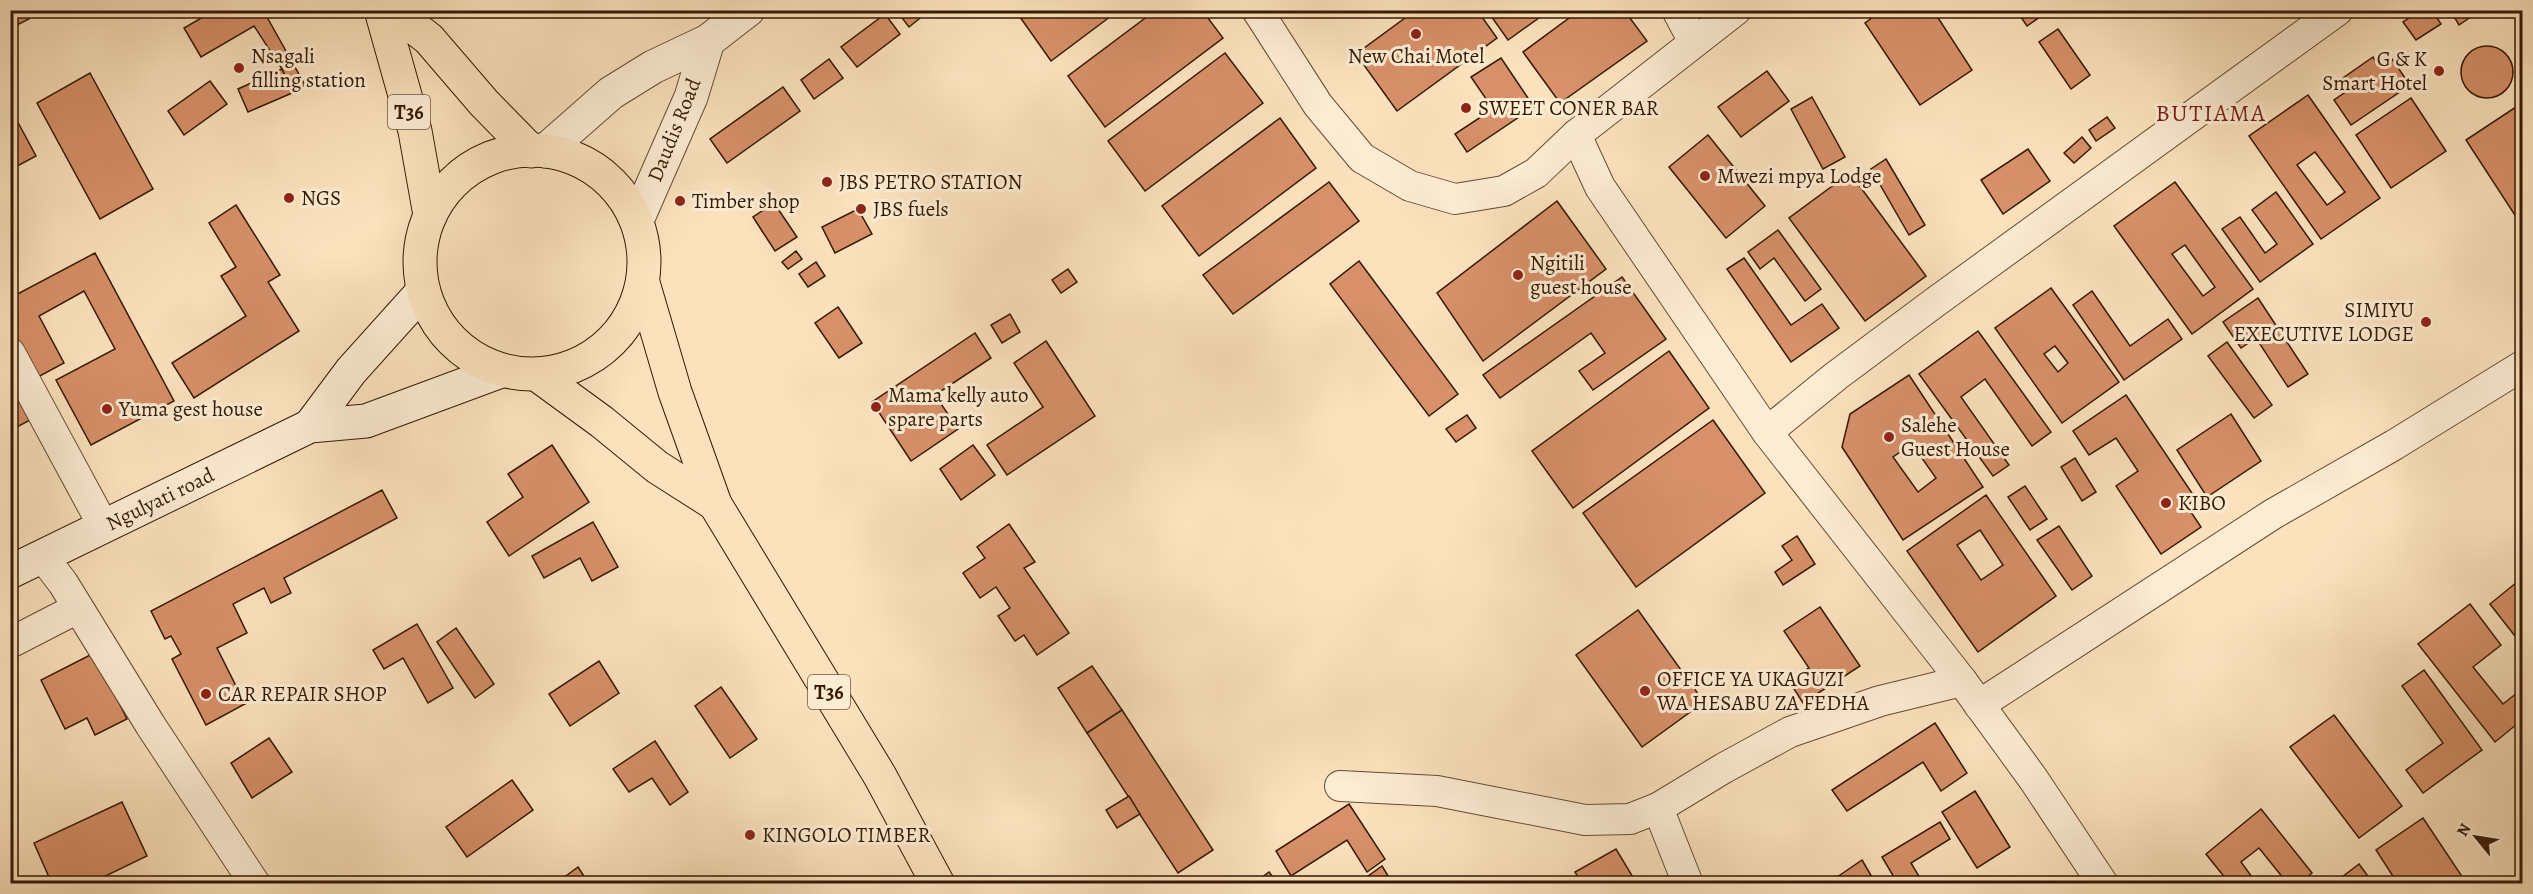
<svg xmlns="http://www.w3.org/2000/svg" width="2533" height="894" font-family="Alegreya,serif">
<rect width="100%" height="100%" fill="#fbe2bd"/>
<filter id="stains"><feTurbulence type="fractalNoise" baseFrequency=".00333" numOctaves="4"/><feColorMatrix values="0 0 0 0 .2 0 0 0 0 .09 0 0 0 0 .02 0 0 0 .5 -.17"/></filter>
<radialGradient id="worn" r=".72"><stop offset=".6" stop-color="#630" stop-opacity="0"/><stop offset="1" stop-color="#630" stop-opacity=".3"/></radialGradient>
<g fill="#d79069" stroke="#351902" stroke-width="1.5" fill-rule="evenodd">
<polygon points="10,10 25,10 29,19 11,28"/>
<polygon points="215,10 263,10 305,85 292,93 282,69 254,26 201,57 184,28"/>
<polygon points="896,10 930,10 909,27"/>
<polygon points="1015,10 1119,10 1051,61"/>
<polygon points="1156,10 1202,10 1223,38 1105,127 1068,76"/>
<polygon points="1416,10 1477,10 1497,38 1397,111 1356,54"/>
<polygon points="1499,10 1550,10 1508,40 1491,16"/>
<polygon points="1580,10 1624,10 1647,41 1560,103 1523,52"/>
<polygon points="1883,10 1933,10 1972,70 1920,105 1865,23"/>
<polygon points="2016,10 2041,10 2044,14 2027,26"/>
<polygon points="2421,10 2432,10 2441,24 2416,40 2403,22"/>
<polygon points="2450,10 2481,10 2459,25"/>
<polygon points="885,14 900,34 857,67 841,47"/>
<polygon points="2058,29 2090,75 2071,89 2039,42"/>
<circle cx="2487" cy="72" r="26"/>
<polygon points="1225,53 1263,103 1145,191 1108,141"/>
<polygon points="2373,57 2379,67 2392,59 2410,85 2351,125 2334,100 2350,89 2343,78"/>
<polygon points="1501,58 1534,107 1467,152 1455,134 1493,109 1471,77"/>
<polygon points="829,59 843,78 814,99 801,80"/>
<polygon points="282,69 292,93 248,112 238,89"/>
<polygon points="1767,71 1789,101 1741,137 1718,107"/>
<polygon points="90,73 153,189 100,219 37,103"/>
<polygon points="210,81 227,104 184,135 168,111"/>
<polygon points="783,87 800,111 727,163 710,139"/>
<path d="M2308 95 2380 198 2321 239 2249 136ZM2315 152 2345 192 2327 205 2297 165Z"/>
<polygon points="1812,97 1845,157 1823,169 1791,109"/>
<polygon points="2411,98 2446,151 2391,188 2356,135"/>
<polygon points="2522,103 2522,226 2466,140"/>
<polygon points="14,115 36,156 10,170 10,117"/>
<polygon points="2107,117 2115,128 2096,141 2089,130"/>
<polygon points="1280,118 1316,168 1199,256 1162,206"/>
<polygon points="1708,135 1765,206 1726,238 1669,167"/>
<polygon points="2082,137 2091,148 2074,163 2064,153"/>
<polygon points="2028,149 2050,181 2003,214 1981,180"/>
<polygon points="1886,159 1925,225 1909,235 1871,169"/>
<polygon points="1850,173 1926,276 1865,321 1789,218"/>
<polygon points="1329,182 1359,221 1233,314 1203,275"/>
<path d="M2175 182 2253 289 2192 334 2114 226ZM2185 245 2215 287 2203 296 2172 254Z"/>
<polygon points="2276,192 2313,244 2260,282 2222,229 2240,217 2265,253 2277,244 2252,210"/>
<polygon points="1557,201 1606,269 1483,361 1437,293"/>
<polygon points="774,203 797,237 775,251 753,217"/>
<polygon points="236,205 280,275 268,282 299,331 194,398 172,363 246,316 221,276 236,267 209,223"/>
<polygon points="858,209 872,234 835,253 822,227"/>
<polygon points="1778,230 1821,289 1805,301 1774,258 1760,269 1748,252"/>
<polygon points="796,251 802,259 788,269 782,262"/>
<polygon points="95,253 174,401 91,445 56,380 115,349 84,291 39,316 64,363 38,377 10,325 10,298"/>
<polygon points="1744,258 1791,325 1822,304 1839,328 1791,362 1727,269"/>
<polygon points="1359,261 1458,394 1429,416 1330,284"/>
<polygon points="816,262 825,276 808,287 799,274"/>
<polygon points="1068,269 1077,282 1061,293 1052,280"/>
<polygon points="1622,277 1666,339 1593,390 1579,371 1605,353 1591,333 1500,398 1483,375"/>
<path d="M2051 288 2119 382 2062 423 1995 328ZM2055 346 2068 363 2058 372 2044 354Z"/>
<polygon points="2092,291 2130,346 2168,319 2182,339 2124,380 2073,305"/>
<polygon points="2258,298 2308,374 2288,387 2256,338 2241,348 2223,322"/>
<polygon points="838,307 862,343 839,358 815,323"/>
<polygon points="1010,314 1020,332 1002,343 991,325"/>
<polygon points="1978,331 2051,432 2032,446 1985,379 1961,397 2009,465 1993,476 1919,374"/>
<polygon points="975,333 991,358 935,395 958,429 911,461 872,402"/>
<polygon points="1046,341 1095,416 1007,475 987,445 1043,407 1014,363"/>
<polygon points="2227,342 2272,405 2254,418 2208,356"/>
<polygon points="1669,351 1709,408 1573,508 1532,451"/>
<path d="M1909 375 1983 487 1903 540 1842 447 1850 414ZM1912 444 1936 478 1918 492 1893 457Z"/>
<polygon points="10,379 32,419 15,428 10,420"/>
<polygon points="2126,395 2196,499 2187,506 2201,527 2161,554 2116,486 2138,471 2116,438 2089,455 2073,431"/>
<polygon points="2231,414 2261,461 2207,497 2177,450"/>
<polygon points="1467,415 1476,428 1456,442 1446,429"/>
<polygon points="1713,420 1765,493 1636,587 1583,513"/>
<polygon points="552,445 589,502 509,556 487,522 523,497 508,474"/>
<polygon points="973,445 995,475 961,500 940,469"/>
<polygon points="2075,458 2096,492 2082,501 2061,467"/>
<polygon points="2025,486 2047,519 2030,530 2008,497"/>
<polygon points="382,490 397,518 284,578 291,593 271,603 264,588 233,604 247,633 217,648 245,704 206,725 172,659 181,654 171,636 165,639 151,611"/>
<path d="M1986 495 2056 596 1978 652 1907 551ZM1980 530 2003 565 1981 580 1957 545Z"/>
<polygon points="593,522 618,567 592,581 580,558 544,578 532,556"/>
<polygon points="1009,524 1035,562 1024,568 1069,633 1037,655 1024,635 1015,641 998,616 1010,608 996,587 980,598 963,573 985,558 977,547"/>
<polygon points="2059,526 2092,576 2072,590 2037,540"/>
<polygon points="1797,536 1815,564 1783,585 1775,572 1792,560 1782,546"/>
<polygon points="2522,578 2522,645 2490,604"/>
<polygon points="2470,604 2501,645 2473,667 2503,704 2522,689 2522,720 2495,742 2418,644"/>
<polygon points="1820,607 1860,666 1803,703 1789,681 1809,668 1784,631"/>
<polygon points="1638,610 1704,702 1642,747 1576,655"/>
<polygon points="417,624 453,688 428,703 403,658 384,669 373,650"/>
<polygon points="456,628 494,684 475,698 437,642"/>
<polygon points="94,653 127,719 95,735 87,718 65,729 41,680"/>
<polygon points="599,661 619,693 570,726 549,694"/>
<polygon points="1092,666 1122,710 1087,733 1058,688"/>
<polygon points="2424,670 2482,750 2423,793 2406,770 2443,743 2402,686"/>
<polygon points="721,687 757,739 730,758 695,706"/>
<polygon points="1122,710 1213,850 1178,873 1087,733"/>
<polygon points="2334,715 2402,806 2359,838 2290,747"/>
<polygon points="1935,723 1967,773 1941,791 1923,762 1847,811 1832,790"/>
<polygon points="269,738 292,772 252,798 231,763"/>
<polygon points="655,741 688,792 670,805 652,778 629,792 613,769"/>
<polygon points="512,780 533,810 467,857 446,827"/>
<polygon points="1975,791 2010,847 1977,868 1942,812"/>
<polygon points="1129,796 1140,814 1117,828 1106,810"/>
<polygon points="122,802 147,856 89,884 52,884 34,843"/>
<polygon points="1349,804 1385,859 1367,872 1347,840 1291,876 1276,851"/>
<polygon points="2261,809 2312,873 2299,884 2288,884 2259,848 2241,862 2257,884 2230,884 2206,854"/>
<polygon points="2423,818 2467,884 2398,884 2376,850"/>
<polygon points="1940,822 1950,839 1911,863 1920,878 1910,884 1898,884 1882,857"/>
<polygon points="1616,849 1637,884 1582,884 1575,872"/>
<polygon points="1862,860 1876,884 1827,884"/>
<polygon points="2359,864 2370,879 2364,884 2333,884"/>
<polygon points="1382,866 1393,884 1357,884"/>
<polygon points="578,867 589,884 555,884"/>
<polygon points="1269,872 1278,884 1253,884"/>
</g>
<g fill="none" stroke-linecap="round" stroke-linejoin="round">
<defs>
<g id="minor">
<polyline points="1257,10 1318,105 1362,158 1410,186 1455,199 1504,191 1536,173 1576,135 1736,10"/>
<polyline points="1677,10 1694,42"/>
<polyline points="1576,135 1600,187 1767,432 1962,681 2034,780 2103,884"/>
<polyline points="10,353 104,527"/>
<polyline points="1767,432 1836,376 1934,303 2338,10"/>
<polyline points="43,557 63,583 151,726 255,884"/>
<polyline points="10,643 78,608"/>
<polyline points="1979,705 2273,514 2394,445 2522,366"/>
<polyline points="1340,786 1437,791 1585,820 1630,819 1658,808 1724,768 1790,732 1880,701 1962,681"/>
<polyline points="1658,808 1688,884"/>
</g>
<g id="tertiary">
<polyline points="545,151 611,93 653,67 708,41 748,10"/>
<polyline points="638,218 691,97 708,41"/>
</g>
<g id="secondary">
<polyline points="310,426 351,371 423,291"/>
<polyline points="10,572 310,426 366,421 501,371"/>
</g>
<g id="trunk">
<polyline points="381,10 415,131 430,215"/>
<polyline points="392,10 429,39 484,103 531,151"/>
<circle cx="532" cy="262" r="112"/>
<polyline points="643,283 675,392 715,504 880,776 938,884"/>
<polyline points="539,376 602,422 657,467 715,504"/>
</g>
</defs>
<use href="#minor" stroke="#664b31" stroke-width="32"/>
<use href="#tertiary" stroke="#664b31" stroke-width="35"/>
<use href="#secondary" stroke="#351902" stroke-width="35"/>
<use href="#trunk" stroke="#351902" stroke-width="35"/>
<use href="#minor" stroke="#fcecd4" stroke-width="30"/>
<use href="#tertiary" stroke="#fcecd4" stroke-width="33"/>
<use href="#secondary" stroke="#fcecd4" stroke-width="33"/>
<use href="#trunk" stroke="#fbe2bd" stroke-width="33"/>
</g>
<g fill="#8f2418" stroke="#fcecd4" stroke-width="2">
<circle cx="1416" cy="34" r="6"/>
<circle cx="239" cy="68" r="6"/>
<circle cx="2439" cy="71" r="6"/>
<circle cx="1466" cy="108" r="6"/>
<circle cx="1705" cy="176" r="6"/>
<circle cx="827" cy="182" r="6"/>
<circle cx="289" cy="198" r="6"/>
<circle cx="680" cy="201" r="6"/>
<circle cx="861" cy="209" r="6"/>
<circle cx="1518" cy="275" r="6"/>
<circle cx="2426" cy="322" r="6"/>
<circle cx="876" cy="407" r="6"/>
<circle cx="107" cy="409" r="6"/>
<circle cx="1889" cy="437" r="6"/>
<circle cx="2166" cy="503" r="6"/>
<circle cx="1645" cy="691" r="6"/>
<circle cx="206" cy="694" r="6"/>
<circle cx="750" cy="835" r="6"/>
</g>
<g text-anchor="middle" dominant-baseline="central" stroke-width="6" stroke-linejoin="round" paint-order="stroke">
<g fill="#fcecd4" stroke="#715841" stroke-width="1.5">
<rect x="388" y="95" width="42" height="34" rx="4.5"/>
<rect x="808" y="675" width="42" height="34" rx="4.5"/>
</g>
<g font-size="20" font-weight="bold" fill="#351902">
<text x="409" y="112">T36</text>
<text x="829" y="692">T36</text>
</g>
<g font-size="21" fill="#351902" stroke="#fcecd4" text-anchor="start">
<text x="251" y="56">Nsagali<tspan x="251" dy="24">filling station</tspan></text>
<text x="1416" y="56" text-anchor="middle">New Chai Motel</text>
<text x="2427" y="59" text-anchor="end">G &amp; K<tspan x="2427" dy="24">Smart Hotel</tspan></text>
<text x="1478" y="108">SWEET CONER BAR</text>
<text x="1717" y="176">Mwezi mpya Lodge</text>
<text x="839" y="182">JBS PETRO STATION</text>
<text x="301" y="198">NGS</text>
<text x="692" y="201">Timber shop</text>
<text x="873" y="209">JBS fuels</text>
<text x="1530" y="263">Ngitili<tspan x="1530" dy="24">guest house</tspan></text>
<text x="2414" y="310" text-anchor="end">SIMIYU<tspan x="2414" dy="24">EXECUTIVE LODGE</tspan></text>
<text x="888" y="395">Mama kelly auto<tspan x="888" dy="24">spare parts</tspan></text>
<text x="119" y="409">Yuma gest house</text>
<text x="1901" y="425">Salehe<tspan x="1901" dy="24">Guest House</tspan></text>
<text x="2178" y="503">KIBO</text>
<text x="1657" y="679">OFFICE YA UKAGUZI<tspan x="1657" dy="24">WA HESABU ZA FEDHA</tspan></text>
<text x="218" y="694">CAR REPAIR SHOP</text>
<text x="762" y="835">KINGOLO TIMBER</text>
</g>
<g font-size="21" fill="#351902" stroke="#fcecd4">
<text transform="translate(674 130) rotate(-68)">Daudis Road</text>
<text transform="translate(160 499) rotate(-26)">Ngulyati road</text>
</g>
<g font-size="24" letter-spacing="1.5" fill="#7a1f14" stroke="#fcecd4">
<text x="2211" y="113">BUTIAMA</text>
</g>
</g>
<rect width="2533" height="894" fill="none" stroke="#fbe2bd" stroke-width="36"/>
<rect x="12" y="12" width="2509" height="870" fill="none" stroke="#351902" stroke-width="3"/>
<rect x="18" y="18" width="2497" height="858" fill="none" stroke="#351902" stroke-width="1.5"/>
<g transform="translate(2476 837) rotate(300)" stroke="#fcecd4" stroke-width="4.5" paint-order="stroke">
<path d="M0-4.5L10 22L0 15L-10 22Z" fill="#351902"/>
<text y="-9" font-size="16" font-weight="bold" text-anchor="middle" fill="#351902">N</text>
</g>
<rect width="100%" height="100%" filter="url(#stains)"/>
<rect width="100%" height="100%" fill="url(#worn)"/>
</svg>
